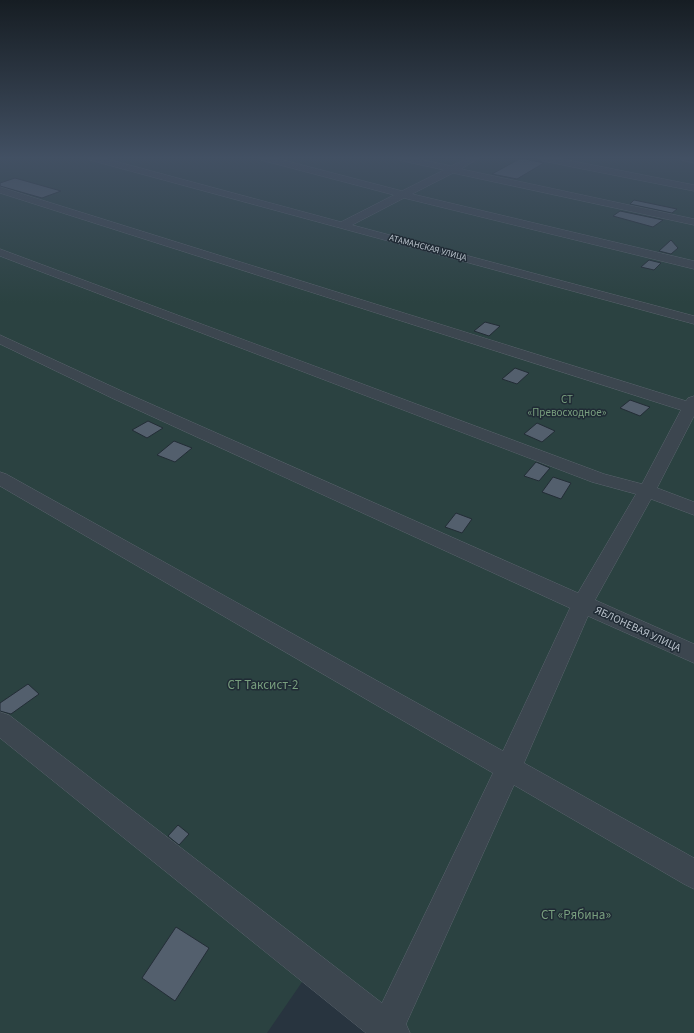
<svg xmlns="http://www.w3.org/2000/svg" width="694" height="1033" font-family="'Source Sans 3',sans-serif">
<rect width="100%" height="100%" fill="#28343f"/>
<polygon fill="#2b4241" points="0,158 694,159 694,1033 391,1033 311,969 267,1033 0,1033"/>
<g fill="#535f6d" stroke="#232d36">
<polygon points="521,158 544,163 517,179 492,174"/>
<polygon points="15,178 61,191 42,198 0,186 0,183"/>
<polygon points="634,200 677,209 672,213 630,204"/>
<polygon points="620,211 663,220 653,227 613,216"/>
<polygon points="671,240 678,248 671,254 659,251"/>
<polygon points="649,260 661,263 654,270 641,267"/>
<polygon points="485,322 500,326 489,336 474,331"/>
<polygon points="515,368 529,373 517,384 502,379"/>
<polygon points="630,400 650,407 640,416 620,408"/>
<polygon points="148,421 163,428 147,438 132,430"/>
<polygon points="537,423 555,431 542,442 524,434"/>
<polygon points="174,441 192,448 175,462 157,455"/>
<polygon points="536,462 550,468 539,481 524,476"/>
<polygon points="553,477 571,483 561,499 542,492"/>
<polygon points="456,513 472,519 462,533 445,527"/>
<polygon points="28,684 39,694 11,714 0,711 0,703"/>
<polygon points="178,825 189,834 179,845 168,836"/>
<polygon points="176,927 209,948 175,1001 142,978"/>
</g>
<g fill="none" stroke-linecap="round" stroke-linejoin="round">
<defs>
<g id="minor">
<polygon points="89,158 103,158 341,222 394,195 261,160 260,158 275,158 402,191 444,170 399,160 398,158 414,158 451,166 468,158 479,158 461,169 694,219 694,225 453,173 412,194 694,261 694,269 404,198 352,225 694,316 694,324 90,160"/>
<polygon points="539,158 557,158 694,185 694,191 543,161"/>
<polygon points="681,158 694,158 694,163 682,160"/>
<polygon points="0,187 686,401 688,398 694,396 694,416 657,488 694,502 694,515 651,499 595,600 694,644 694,663 588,616 524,763 694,858 694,889 684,884 514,785 406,1024 410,1033 366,1033 0,738 0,712 9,715 382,1003 493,773 0,486 0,472 6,474 503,751 570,608 114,399 0,344 0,335 126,393 578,593 636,494 592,482 0,256 0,249 604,474 642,484 681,410 0,193"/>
</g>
</defs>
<use href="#minor" stroke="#5a646d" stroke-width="1"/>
<use href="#minor" fill="#3c464f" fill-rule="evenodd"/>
</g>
<linearGradient id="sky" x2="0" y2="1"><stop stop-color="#161d23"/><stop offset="0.52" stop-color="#425063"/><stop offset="1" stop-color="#425063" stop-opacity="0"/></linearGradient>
<rect width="694" height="303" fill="url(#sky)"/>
<g text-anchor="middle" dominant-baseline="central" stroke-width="3" stroke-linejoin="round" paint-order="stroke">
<g font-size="9" fill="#b8c1ca" stroke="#202b35">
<text transform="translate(428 248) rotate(15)">АТАМАНСКАЯ УЛИЦА</text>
</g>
<g font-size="11" fill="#789e7e" stroke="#202b35">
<text x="567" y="399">СТ<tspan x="567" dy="13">«Превосходное»</tspan></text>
</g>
<g font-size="11" fill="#b8c1ca" stroke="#202b35">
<text transform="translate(638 629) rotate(25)">ЯБЛОНЕВАЯ УЛИЦА</text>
</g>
<g font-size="13" fill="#789e7e" stroke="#202b35">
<text x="263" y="685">СТ Таксист-2</text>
<text x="576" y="915">СТ «Рябина»</text>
</g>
</g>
</svg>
